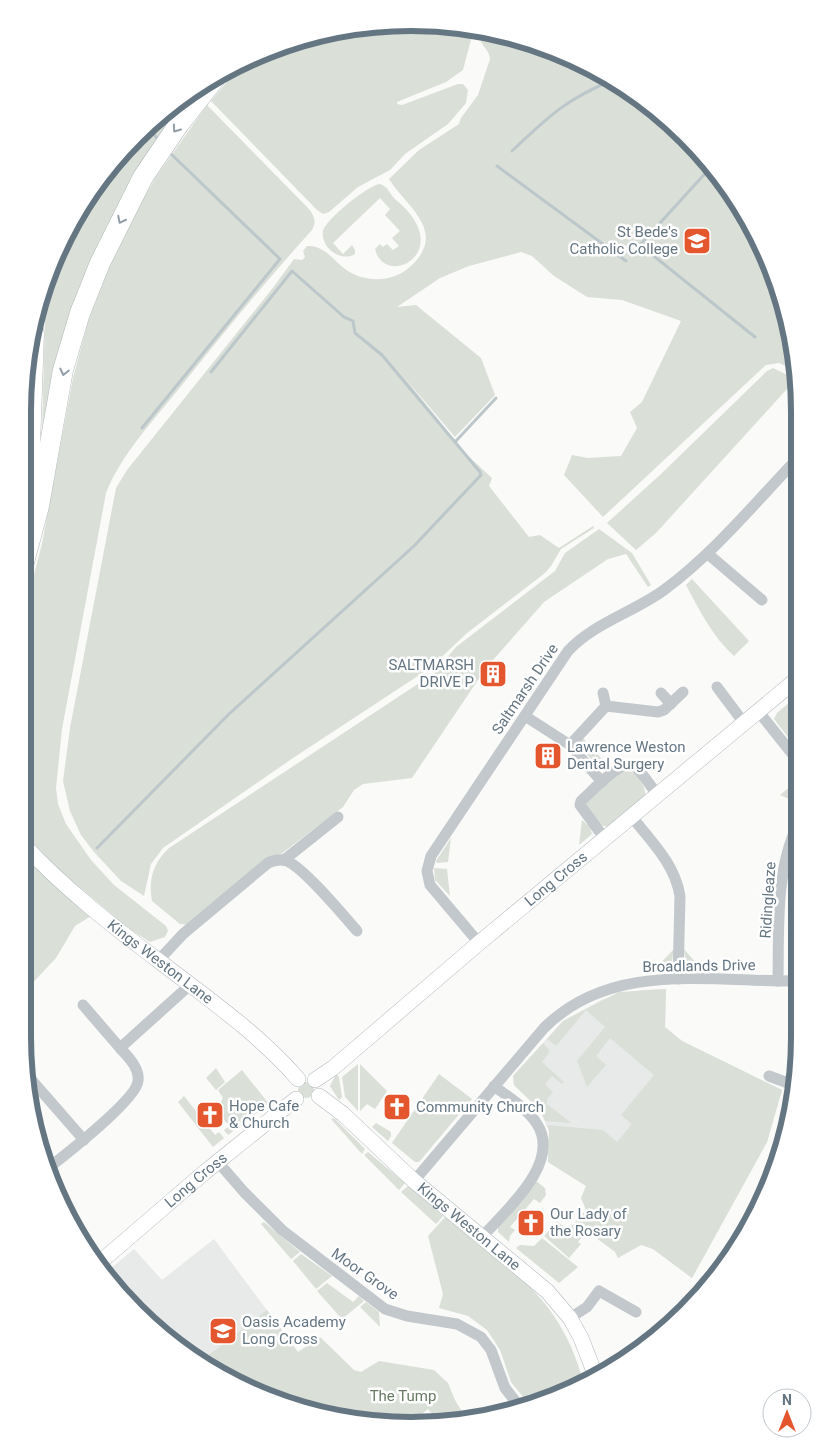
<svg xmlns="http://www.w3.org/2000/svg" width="822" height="1448" font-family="Roboto,sans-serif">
<rect width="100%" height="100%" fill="#fafaf8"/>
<g fill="#e8e9e9">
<polygon points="666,989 665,1027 682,1041 782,1090 767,1142 692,1278 653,1249 641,1244 636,1217 548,1162 549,1131 540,1110 514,1085 513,1076 563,1021 603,999 642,990"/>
<polygon points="214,1239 298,1352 262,1390 195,1360 104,1274 134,1249 162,1280"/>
</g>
<g fill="#dadfd7">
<polygon points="386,23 472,28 472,36 463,70 446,82 397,102 397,104 402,105 458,84 463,84 468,90 466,103 448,124 405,154 390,170 358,187 329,212 323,214 317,210 211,101 244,61 311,36"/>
<path d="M478 30 536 43 605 75 686 136 734 195 779 286 796 361V371L779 363 766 365 603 517 564 475 572 455 588 458 621 456 637 428 630 412 642 402 681 321 622 300 587 297 554 276 532 256 521 252 469 266 440 278 397 307 416 305 481 358 495 395 455 437 404 377 465 453 492 478 489 486 529 537 540 535 559 548 593 526 594 528 561 549 551 566 545 573 467 633 430 668 293 758 163 848 151 864 144 896 121 881 94 852 81 835 70 811 63 781 70 728 116 488 127 470 272 289 294 259 302 260 305 257 303 251 307 246C324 245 332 259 345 269 366 284 396 283 414 263 446 230 405 205 389 179L419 150 459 124 461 118 478 95 490 59C489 47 479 47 478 30Z"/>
<polygon points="194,90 154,147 42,437 46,280 75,217 119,155 175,103"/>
<path d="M207 105 308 208C314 215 317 221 312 230 265 282 221 336 178 390 152 422 121 455 106 493L62 729 56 788 58 804 66 824 91 860 114 885 166 926 168 931 165 937 150 942 128 928 57 868 23 832V617L42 544 73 378 88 322 110 265 138 208 156 177Z"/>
<path d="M380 184C389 187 389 194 396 200 458 251 385 290 375 249L380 244 383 247 387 244 393 250 399 246 392 238 400 231 385 215 390 209 380 198 333 243 343 254 352 245 355 250V254C341 263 320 247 323 231 325 220 368 185 380 184Z"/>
<polygon points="773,368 796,379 656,533 636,550 607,523 661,474 767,371"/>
<path d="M599 529 632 553 651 585 648 587 626 554 608 559 544 602 486 668 412 778 363 784 354 790 343 807 281 854 272 856 189 925 180 924 152 901C148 880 153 863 169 848L433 674 456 647 555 571 565 553Z"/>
<path d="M692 579 749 641 734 656C712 636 700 611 686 585Z"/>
<polygon points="797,696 798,750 774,719 777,713"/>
<polygon points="581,736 603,760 597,766 578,744 577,741"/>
<path d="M627 770C636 773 646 785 645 795L609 827 599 825 586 806V802L620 772Z"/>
<polygon points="798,780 798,803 780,795"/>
<polygon points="582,820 590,827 592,834 579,845"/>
<polygon points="451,838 448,862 437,863 436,861"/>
<polygon points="23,851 91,916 75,926 56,958 23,993"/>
<polygon points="434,868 447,869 450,896 435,880"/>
<polygon points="674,949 671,966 666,970 654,970"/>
<polygon points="684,949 703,971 692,971 686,967"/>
<polygon points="666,989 665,1027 682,1041 782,1090 767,1142 692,1278 653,1249 641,1245 618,1258 615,1252 587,1231 578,1242 581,1244 569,1258 544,1236 557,1221 568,1230 586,1210 581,1198 586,1186 548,1162 549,1131 547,1125 603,1130 617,1142 632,1124 621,1115 654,1075 610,1038 596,1056 606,1065 587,1087 577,1061 605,1027 586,1010 556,1046 547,1039 563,1021 619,992"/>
<polygon points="543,1043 550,1051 542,1062 564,1082 562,1084 552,1076 545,1084 553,1092 547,1099 547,1104 571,1123 545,1121 540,1110 514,1085 513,1076"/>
<polygon points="358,1064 358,1111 345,1097 342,1077"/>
<polygon points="360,1064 387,1091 375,1109 367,1104 360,1111"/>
<polygon points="216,1068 225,1082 216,1090 206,1078"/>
<polygon points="242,1070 269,1104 228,1135 224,1130 229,1126 216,1110 223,1098 218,1090"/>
<polygon points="336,1074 339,1077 342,1097 339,1100 330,1086"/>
<polygon points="439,1074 472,1099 419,1162 415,1162 392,1143"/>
<circle cx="306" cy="1090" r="8"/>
<polygon points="184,1096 215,1135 219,1132 224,1138 213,1147 178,1102"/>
<polygon points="334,1118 365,1149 362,1154 331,1119"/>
<polygon points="376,1123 391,1132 391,1136 388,1141 372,1127"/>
<polygon points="368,1152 405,1183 399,1190 364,1155"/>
<polygon points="536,1181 545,1188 546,1195 540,1203 534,1199 510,1227 515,1230 510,1236 509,1242 498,1232 498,1226"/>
<polygon points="408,1186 443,1216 436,1224 401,1192"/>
<path d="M445 1217C510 1269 560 1296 583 1381L566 1392 528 1403 511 1382 500 1350 487 1330 468 1316 439 1308 443 1294 428 1236Z"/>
<polygon points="264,1222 300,1252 291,1259 261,1224"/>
<polygon points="542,1238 578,1267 559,1283 516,1248 520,1245 534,1246"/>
<polygon points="301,1254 332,1276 316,1289 293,1261"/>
<polygon points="327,1283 353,1302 359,1296 364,1301 342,1319 317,1291"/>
<polygon points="366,1302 379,1312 380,1327 360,1307"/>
<polygon points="267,1310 298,1352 320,1337 354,1370 361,1372 379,1361 434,1370 448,1383 455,1400 466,1418 440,1424 428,1409 412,1422 310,1412 200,1362"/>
</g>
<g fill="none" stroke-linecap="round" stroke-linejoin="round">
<g stroke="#bbc7cb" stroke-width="3">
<polyline points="148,127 159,141"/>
<path d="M512 151C548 117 566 99 613 80"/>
<polyline points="497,166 626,261"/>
<polyline points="711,167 640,245 755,337"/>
<polyline points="142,428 280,259 168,151"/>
<polyline points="455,442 496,398"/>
<polyline points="97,848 229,714 414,546 481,475 480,472 382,355 355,333 353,321 344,317 292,271 211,372"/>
<polyline points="23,915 27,911"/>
</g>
<defs>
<g id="secondary">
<path id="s1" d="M23 844C64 888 111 925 159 961 207 998 258 1033 298 1079"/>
<path id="s2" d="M315 1080 333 1068 479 943 797 679"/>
<path id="s3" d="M319 1096 343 1114 414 1181 547 1291 570 1318 581 1338 595 1374"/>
<path id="s4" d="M98 1264 205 1172 296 1099"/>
</g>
<g id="highway">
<polyline points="28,503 34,333"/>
<polyline points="23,566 39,506 63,370 80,313 100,263 143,177 179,124 216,77"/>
</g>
</defs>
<use href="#secondary" stroke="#b3babf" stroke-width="16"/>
<use href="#highway" stroke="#b4b9bd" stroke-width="21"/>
<g stroke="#c3c8cc" stroke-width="11">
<polyline points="708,554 762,600"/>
<polyline points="717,687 744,723"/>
<polyline points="603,693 606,706"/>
<polyline points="661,693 671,704"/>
<polyline points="758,711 798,761"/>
<polyline points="525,716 570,745 602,782"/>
<polyline points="570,745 606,706 658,712 664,710 683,692"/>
<path d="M632 817C651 841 675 864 680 896L678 979"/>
<path d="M605 839 580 805 581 801C590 793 620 761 631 765 641 769 650 786 657 794"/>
<polyline points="284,860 338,817"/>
<path d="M479 943 430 885 427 871 431 856 568 651C594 623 634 612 664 590 714 553 754 504 797 459"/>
<path d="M158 961 183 934 268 863C274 860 281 859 287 861 304 868 343 915 357 931"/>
<path d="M778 981C779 929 775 871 798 824"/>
<polyline points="83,1005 120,1048"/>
<polyline points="769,1076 788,1083 797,1067"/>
<polyline points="29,1077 84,1140"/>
<polyline points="218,1162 244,1192 282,1230 385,1309 407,1316 457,1324 481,1337 491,1350 505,1388 519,1406"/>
<path d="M47 1169C64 1156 137 1099 138 1081 140 1068 128 1057 120 1048L191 984"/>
<path d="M414 1181 544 1028C612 960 712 982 798 981"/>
<path d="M482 1237C505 1211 562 1163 537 1124 528 1109 508 1097 494 1086"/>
<polyline points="570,1318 587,1307 599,1291 636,1312"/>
</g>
<use href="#secondary" stroke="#fff" stroke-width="15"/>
<use href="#highway" stroke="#fff" stroke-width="20"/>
</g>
<defs><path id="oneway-chevron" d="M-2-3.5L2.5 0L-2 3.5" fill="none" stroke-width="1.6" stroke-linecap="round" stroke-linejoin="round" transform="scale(1.25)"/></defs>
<g stroke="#939fa8">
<use href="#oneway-chevron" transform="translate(176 129) rotate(125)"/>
<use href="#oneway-chevron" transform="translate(121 220) rotate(117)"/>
<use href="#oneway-chevron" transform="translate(64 372) rotate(103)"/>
</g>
<defs>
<symbol id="school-square" viewBox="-11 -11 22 22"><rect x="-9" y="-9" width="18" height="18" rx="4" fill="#e4572e" stroke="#fff"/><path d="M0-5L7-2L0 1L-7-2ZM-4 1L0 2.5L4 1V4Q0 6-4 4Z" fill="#fff"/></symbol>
<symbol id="building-square" viewBox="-11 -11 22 22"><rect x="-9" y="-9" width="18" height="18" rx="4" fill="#e4572e" stroke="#fff"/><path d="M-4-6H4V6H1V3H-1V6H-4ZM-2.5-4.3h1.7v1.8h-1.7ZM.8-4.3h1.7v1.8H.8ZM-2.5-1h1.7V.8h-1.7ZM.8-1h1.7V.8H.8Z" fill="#fff"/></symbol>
<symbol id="church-square" viewBox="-11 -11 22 22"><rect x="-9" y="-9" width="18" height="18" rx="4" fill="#e4572e" stroke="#fff"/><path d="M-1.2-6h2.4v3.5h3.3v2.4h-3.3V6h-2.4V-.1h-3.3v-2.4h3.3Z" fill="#fff"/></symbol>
</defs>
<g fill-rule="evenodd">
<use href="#school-square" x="681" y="225" width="32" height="32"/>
<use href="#building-square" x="477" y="658" width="32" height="32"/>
<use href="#building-square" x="532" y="740" width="32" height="32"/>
<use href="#church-square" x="381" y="1091" width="32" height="32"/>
<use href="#church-square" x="194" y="1099" width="32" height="32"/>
<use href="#church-square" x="515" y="1207" width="32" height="32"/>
<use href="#school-square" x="207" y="1315" width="32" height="32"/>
</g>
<g text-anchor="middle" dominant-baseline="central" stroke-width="5" stroke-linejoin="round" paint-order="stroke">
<g font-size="15" fill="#657683" stroke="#fff" text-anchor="start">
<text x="678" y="232" text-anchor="end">St Bede's<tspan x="678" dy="17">Catholic College</tspan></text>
<text x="474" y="665" text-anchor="end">SALTMARSH<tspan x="474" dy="17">DRIVE P</tspan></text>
<text x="567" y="747">Lawrence Weston<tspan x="567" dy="17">Dental Surgery</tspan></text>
<text x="229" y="1106">Hope Cafe<tspan x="229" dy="17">&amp; Church</tspan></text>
<text x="416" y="1107">Community Church</text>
<text x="550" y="1214">Our Lady of<tspan x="550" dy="17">the Rosary</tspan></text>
<text x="242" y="1322">Oasis Academy<tspan x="242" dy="17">Long Cross</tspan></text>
</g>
<g font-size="15" fill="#657683" stroke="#fff">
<text transform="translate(525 689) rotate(-56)">Saltmarsh Drive</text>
<text stroke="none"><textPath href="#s2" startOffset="314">Long Cross</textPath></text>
<text transform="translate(768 900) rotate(-86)">Ridingleaze</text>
<text stroke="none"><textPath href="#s1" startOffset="181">Kings Weston Lane</textPath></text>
<text transform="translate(699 966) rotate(-1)">Broadlands Drive</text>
<text stroke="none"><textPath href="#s4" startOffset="129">Long Cross</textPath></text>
<text stroke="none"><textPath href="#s3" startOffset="199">Kings Weston Lane</textPath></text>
<text transform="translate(365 1274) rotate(35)">Moor Grove</text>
</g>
<g font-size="15" fill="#687a64" stroke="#fff">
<text x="403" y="1396">The Tump</text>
</g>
</g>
<path d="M0 0H822V1448H0ZM411 31H411A380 380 0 0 1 791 411V1037A380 380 0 0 1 411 1417H411A380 380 0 0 1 31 1037V411A380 380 0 0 1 411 31Z" fill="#fff" fill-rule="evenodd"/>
<path fill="none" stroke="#657683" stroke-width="6" d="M411 31H411A380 380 0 0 1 791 411V1037A380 380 0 0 1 411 1417H411A380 380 0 0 1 31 1037V411A380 380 0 0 1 411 31Z"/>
<g transform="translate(787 1413)"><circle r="24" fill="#ffffff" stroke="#c1c8cd"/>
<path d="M0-4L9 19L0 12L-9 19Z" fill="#e4572e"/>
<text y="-8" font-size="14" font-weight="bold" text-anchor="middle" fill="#657683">N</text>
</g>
</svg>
